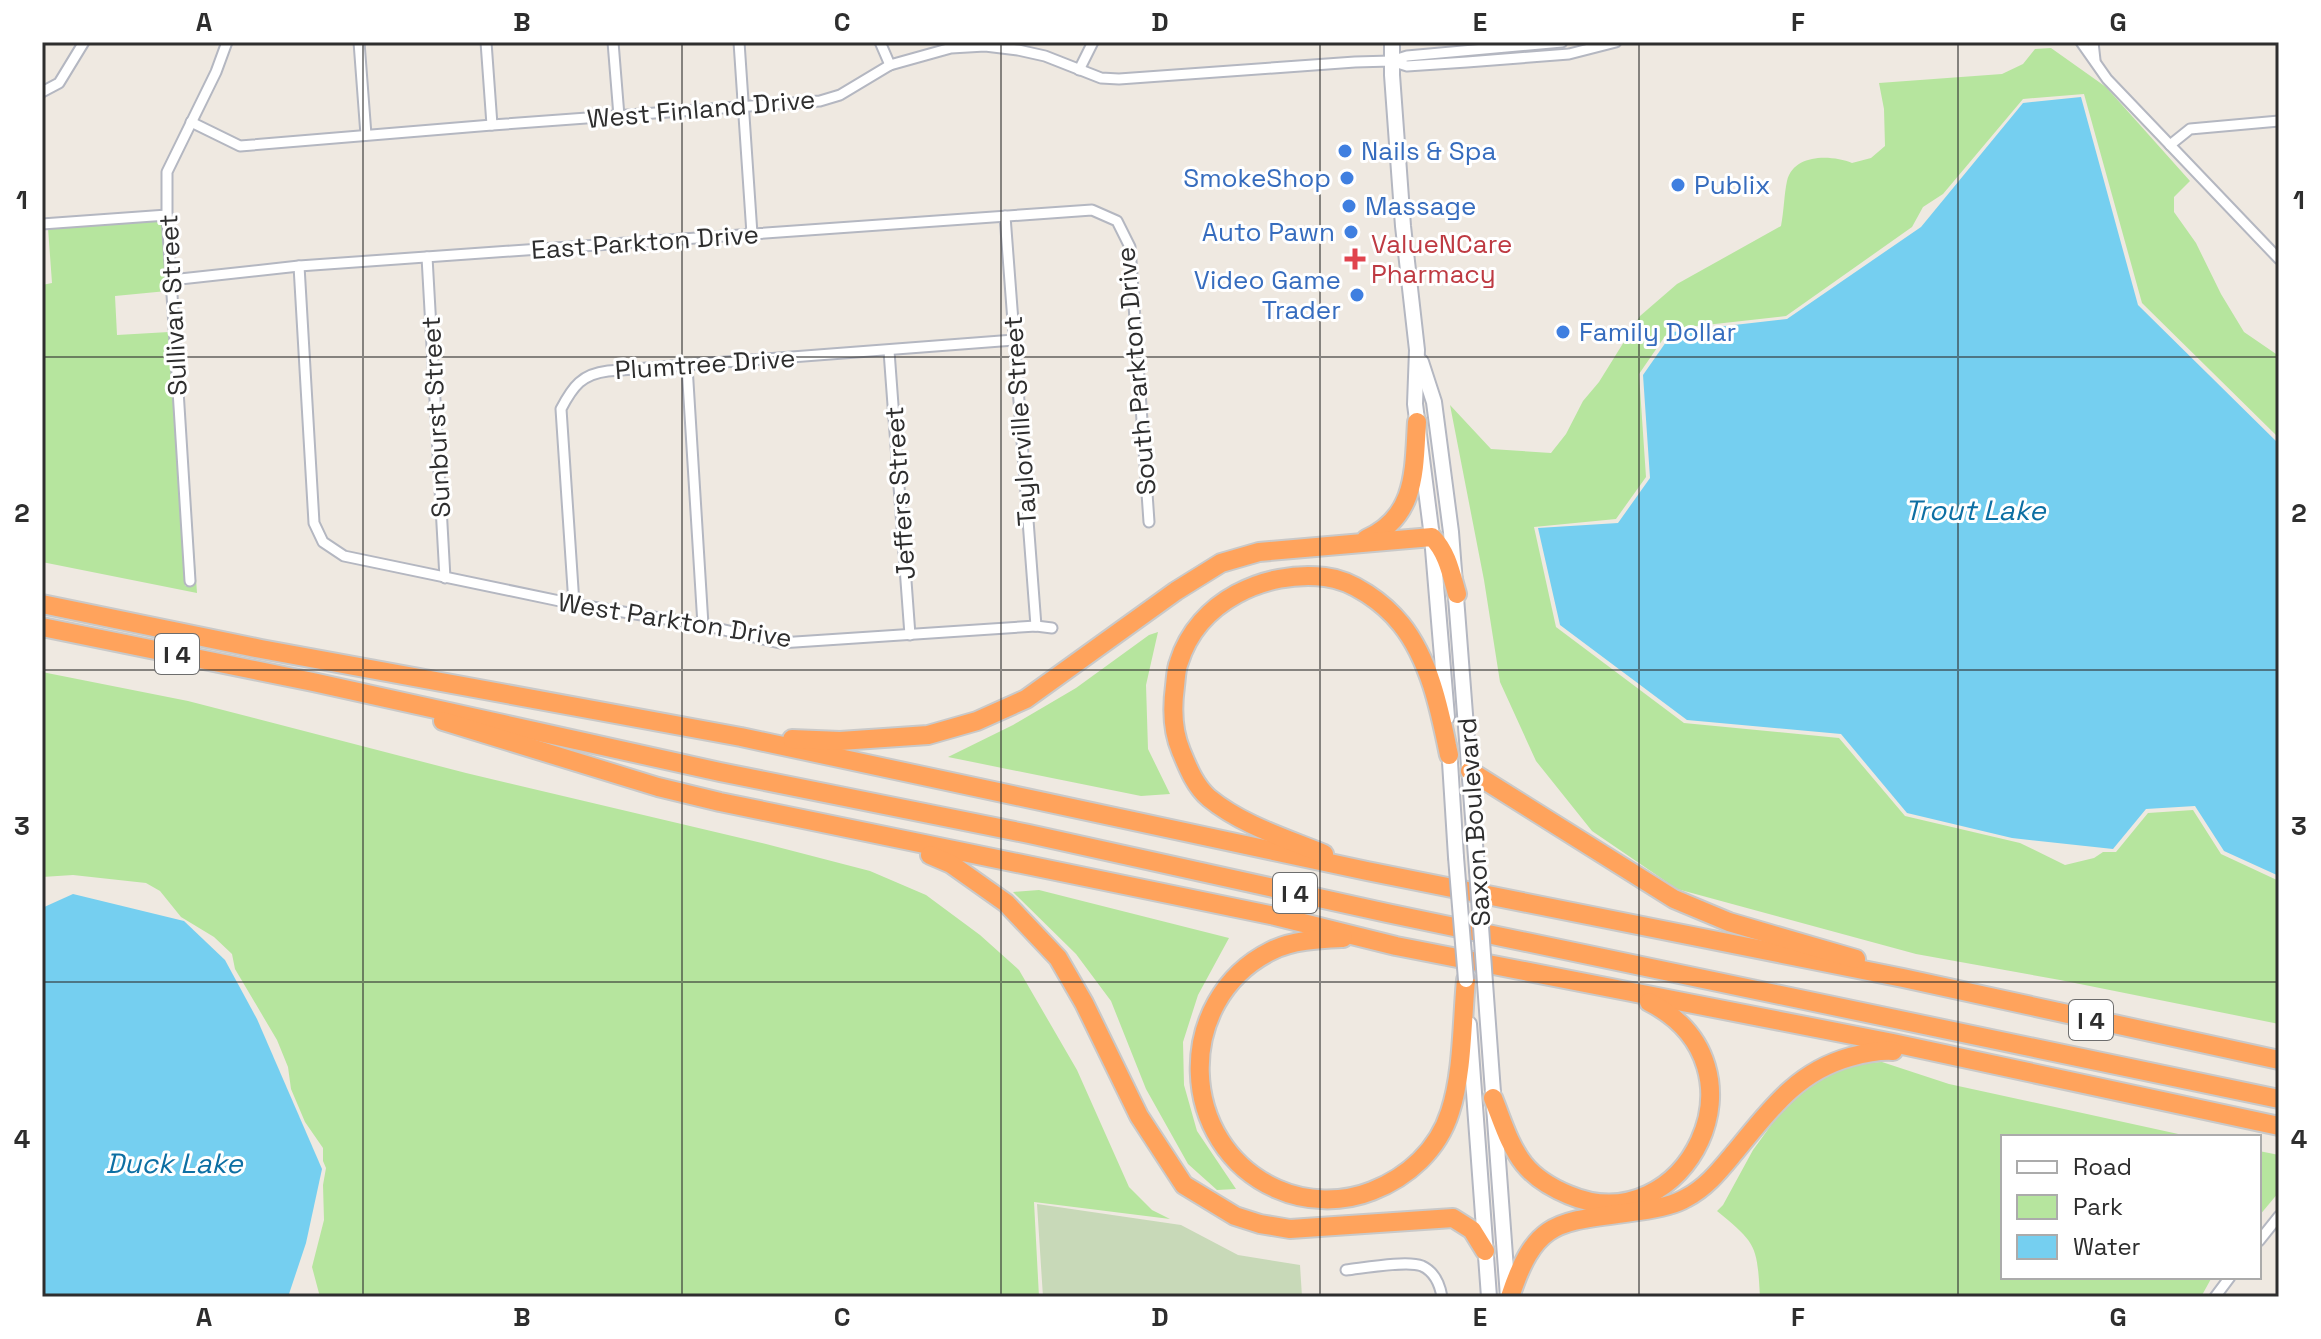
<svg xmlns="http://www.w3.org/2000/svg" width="2321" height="1339" font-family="'Space Grotesk',sans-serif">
<rect width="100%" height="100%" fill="#efe9e1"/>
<g fill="#b6e59e">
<path d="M2051 48 2106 87 2190 181 2174 197V212L2196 243 2221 294 2244 332 2279 356V438L2142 303 2084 94 2023 99 1943 194 1923 207 1912 227 1786 316 1670 329 1639 374 1646 477 1616 519 1534 527 1556 627 1684 723 1839 738 1905 816 2020 843 2065 865 2094 858 2103 852H2116L2148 813 2193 810 2221 854 2279 881V1024L2060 980 1916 954 1677 889 1592 831 1536 761 1500 682 1484 580 1450 405 1491 449 1551 453 1566 434 1583 401 1599 382 1640 316 1677 284 1781 226C1784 211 1784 195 1787 181 1794 153 1832 155 1852 163L1871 158 1885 146 1884 109 1879 83 2002 74 2023 64 2035 49Z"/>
<polygon points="162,220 167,291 115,296 117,335 169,332 185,586 195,585 185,419 197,593 42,562 42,285 52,283 48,228"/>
<polygon points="1158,632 1146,685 1148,749 1170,794 1141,796 948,757 1013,725 1076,688 1149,635"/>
<polygon points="42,672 188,701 466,773 766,844 870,871 926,895 980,935 1019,970 1077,1070 1129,1187 1152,1210 1170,1219 1034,1202 1039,1297 320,1297 312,1267 324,1220 323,1185 326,1168 323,1161 323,1148 305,1122 291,1089 288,1067 277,1040 235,969 232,954 214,937 181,917 160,891 146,883 73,875 42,877"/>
<polygon points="1039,890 1229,938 1198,995 1183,1042 1184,1085 1197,1131 1236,1189 1217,1190 1188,1164 1146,1089 1111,1001 1076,954 1013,892"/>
<path d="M1882 1062 1949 1084 2192 1137H2003V1277H2212L2201 1297H1760C1757 1245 1757 1244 1717 1211L1723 1205 1753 1150 1783 1109 1815 1081 1844 1064Z"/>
<polygon points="2259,1151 2279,1155 2279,1192 2259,1216"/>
</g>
<polygon fill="#c8d9b8" points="1037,1204 1181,1225 1238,1255 1300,1265 1302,1297 1043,1297"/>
<g fill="#75cff0">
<polygon points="2081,97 2138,305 2279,444 2279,876 2224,851 2195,806 2146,809 2113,849 2012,838 1907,813 1841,734 1687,720 1560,625 1538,528 1618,523 1650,478 1643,375 1673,332 1787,319 1921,227 2023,103"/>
<polygon points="73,894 184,921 225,960 257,1019 322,1169 306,1243 288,1297 42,1297 42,908"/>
</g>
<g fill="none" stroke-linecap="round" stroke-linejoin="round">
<defs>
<g id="minor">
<polyline points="359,42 366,135"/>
<polyline points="486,42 492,125"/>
<polyline points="613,42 619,116"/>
<polyline points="739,42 752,234"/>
<polyline points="880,42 890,65"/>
<polyline points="2081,42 2107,79 2279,259"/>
<polyline points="2093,42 2095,60"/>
<polyline points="1391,61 1407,56 1562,42"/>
<polyline points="1079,70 1093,42"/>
<polyline points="42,92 59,83 84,42"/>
<polyline points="191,122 240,146 492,125 820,101 840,95 890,65 951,48 985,46 1018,50 1045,56 1101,78 1119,79 1355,62 1391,61 1407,66 1467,62 1569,54 1616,42"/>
<polyline points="2170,145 2190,129 2279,121"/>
<polyline points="1005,216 1036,626"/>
<polyline points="42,224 167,215"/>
<polyline points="427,257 445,578"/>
<polyline points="299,266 314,523 323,542 344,556 574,604 703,625 780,643 1036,626 1052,628"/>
<polyline points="171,280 299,266 1092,210 1117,221 1130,247 1149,522"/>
<polyline points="889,351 910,635"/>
<polyline points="687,366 703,625"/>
<polyline points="190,581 167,215 167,172 216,72 227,42"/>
<path d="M574 604 561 409C573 386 582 374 608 371L1014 340"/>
<polyline points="2259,1241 2279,1216"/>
<path d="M1346 1270C1364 1268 1407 1260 1422 1266 1435 1272 1440 1285 1442 1297"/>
<polyline points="2215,1297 2230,1277"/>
</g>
<g id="secondary">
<polyline points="1392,42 1392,75 1403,226 1417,350 1415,404 1432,537 1447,717"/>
<polyline points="1421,362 1434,402 1451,532 1477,870"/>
<polyline points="1449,746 1456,857"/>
<polyline points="1485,983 1508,1297"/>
<polyline points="1469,1024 1489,1297"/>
</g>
<g id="motorway">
<path d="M1366 539C1417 517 1414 469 1417 422"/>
<polyline points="42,604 261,649 741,737 1367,871 1903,978 2279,1060"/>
<polyline points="42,627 313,682 720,772 1029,834 1387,913 2279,1099"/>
<polyline points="443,721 658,787 720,802 1275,916 1396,946 1893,1043 2279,1126"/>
<path d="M792 739 840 741 928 735 977 721 1026 699 1176 591 1221 563 1259 552 1432 537C1447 552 1451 573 1457 594"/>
<polyline points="1470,771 1674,899 1729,922 1856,959"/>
<path d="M1324 854C1285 838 1242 825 1209 798 1195 786 1188 768 1181 751 1172 730 1172 708 1175 686 1176 678 1176 669 1179 662 1198 601 1265 570 1325 577 1353 580 1384 603 1401 624 1430 660 1440 711 1449 755"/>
<polyline points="930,855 951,864 1006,903 1058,958 1084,1003 1139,1116 1184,1185 1235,1216 1260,1224 1290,1229 1453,1218 1472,1230 1485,1251"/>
<path d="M1343 938C1320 939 1292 940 1271 951 1173 1000 1177 1145 1277 1189 1306 1202 1342 1203 1372 1191 1408 1177 1438 1150 1450 1112 1463 1073 1462 1021 1466 980"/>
<path d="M1493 1098C1502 1120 1509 1145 1524 1164 1536 1179 1552 1188 1569 1195 1685 1244 1775 1066 1649 1002"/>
<path d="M1510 1297C1537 1214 1562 1223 1639 1211 1654 1209 1673 1206 1686 1198 1707 1187 1720 1170 1735 1152 1769 1111 1796 1072 1850 1057 1865 1053 1878 1050 1893 1051"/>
</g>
</defs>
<use href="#minor" stroke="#b4b7c1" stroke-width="13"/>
<use href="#secondary" stroke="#b4b7c1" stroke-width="18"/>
<use href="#motorway" stroke="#c9c9c9" stroke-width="22"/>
<use href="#minor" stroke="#fff" stroke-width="9"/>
<use href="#secondary" stroke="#fff" stroke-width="14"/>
<use href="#motorway" stroke="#ffa35c" stroke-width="18"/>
<defs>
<g id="secondary-bridge">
<polyline points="1456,857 1466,980"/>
<polyline points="1477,870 1485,983"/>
</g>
</defs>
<use href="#secondary-bridge" stroke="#b4b7c1" stroke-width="18" stroke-linecap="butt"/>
<use href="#secondary-bridge" stroke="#fff" stroke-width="14"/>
</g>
<path fill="none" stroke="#2e2e2e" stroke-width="2" stroke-opacity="0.55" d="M363 42V1297M682 42V1297M1001 42V1297M1320 42V1297M1639 42V1297M1958 42V1297M42 357H2279M42 670H2279M42 982H2279"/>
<g fill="#3f7fe0" stroke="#fff" stroke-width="3">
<circle cx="1345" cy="151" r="8"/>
<circle cx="1347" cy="178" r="8"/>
<circle cx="1678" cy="185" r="8"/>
<circle cx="1349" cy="206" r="8"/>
<circle cx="1351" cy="232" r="8"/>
<circle cx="1357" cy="295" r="8"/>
<circle cx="1563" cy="332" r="8"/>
</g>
<path fill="#e0444e" stroke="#fff" stroke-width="3" d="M1351 247h8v8h8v8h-8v8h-8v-8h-8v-8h8z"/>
<g text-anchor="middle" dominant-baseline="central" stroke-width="6" stroke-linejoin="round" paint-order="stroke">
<g fill="#fff" stroke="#6d6d6d" stroke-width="2">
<rect x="155" y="634" width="44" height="40" rx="6"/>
<rect x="1273" y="873" width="44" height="40" rx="6"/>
<rect x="2069" y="1000" width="44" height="40" rx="6"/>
</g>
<g font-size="24" font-weight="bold" fill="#2e2e2e">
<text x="177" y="654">I 4</text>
<text x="1295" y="893">I 4</text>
<text x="2091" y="1020">I 4</text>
</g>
<g font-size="26" fill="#2e2e2e" stroke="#fff">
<text transform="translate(701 109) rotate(-5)">West Finland Drive</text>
<text transform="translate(645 242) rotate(-4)">East Parkton Drive</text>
<text transform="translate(173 305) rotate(-93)">Sullivan Street</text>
<text transform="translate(705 364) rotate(-4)">Plumtree Drive</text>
<text transform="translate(1136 371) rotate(-95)">South Parkton Drive</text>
<text transform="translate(436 417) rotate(-93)">Sunburst Street</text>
<text transform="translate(1020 421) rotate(-94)">Taylorville Street</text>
<text transform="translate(900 493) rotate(-94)">Jeffers Street</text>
<text transform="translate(675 620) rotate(9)">West Parkton Drive</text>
<text transform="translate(1474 822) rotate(-94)">Saxon Boulevard</text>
</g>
<g font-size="26" fill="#366cbe" stroke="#fff" text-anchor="start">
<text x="1361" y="151">Nails &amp; Spa</text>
<text x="1331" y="178" text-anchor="end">SmokeShop</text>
<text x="1694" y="185">Publix</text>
<text x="1365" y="206">Massage</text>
<text x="1335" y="232" text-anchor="end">Auto Pawn</text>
<text x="1341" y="280" text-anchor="end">Video Game<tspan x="1341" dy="30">Trader</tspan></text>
<text x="1579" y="332">Family Dollar</text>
</g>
<g font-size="26" fill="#be3a42" stroke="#fff" text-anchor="start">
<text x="1371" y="244">ValueNCare<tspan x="1371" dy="30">Pharmacy</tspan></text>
</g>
<g font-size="28" font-style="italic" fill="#0d6fa3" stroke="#fff">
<text x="1975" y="510">Trout Lake</text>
<text x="174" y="1163">Duck Lake</text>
</g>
</g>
<rect width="2321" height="1339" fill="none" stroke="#ffffff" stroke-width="88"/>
<rect x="2001" y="1135" width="260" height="144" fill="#ffffff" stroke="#ababab" stroke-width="2"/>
<rect x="2017" y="1161" width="40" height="12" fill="#ffffff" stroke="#ababab" stroke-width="2"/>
<text x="2073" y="1175" font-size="24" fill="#2e2e2e">Road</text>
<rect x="2017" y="1195" width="40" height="24" fill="#b6e59e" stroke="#ababab" stroke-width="2"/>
<text x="2073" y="1215" font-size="24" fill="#2e2e2e">Park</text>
<rect x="2017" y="1235" width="40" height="24" fill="#75cff0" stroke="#ababab" stroke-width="2"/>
<text x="2073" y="1255" font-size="24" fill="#2e2e2e">Water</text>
<rect x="44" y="44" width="2233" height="1251" fill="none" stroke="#2e2e2e" stroke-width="3"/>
<g font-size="26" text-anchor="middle" font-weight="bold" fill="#2e2e2e">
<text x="204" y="31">A</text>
<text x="522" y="31">B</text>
<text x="842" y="31">C</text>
<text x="1160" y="31">D</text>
<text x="1480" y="31">E</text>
<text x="1798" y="31">F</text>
<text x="2118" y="31">G</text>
<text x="22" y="209">1</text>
<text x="2299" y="209">1</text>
<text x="22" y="522">2</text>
<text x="2299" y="522">2</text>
<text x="22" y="835">3</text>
<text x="2299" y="835">3</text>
<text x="22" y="1148">4</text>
<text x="2299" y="1148">4</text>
<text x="204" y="1326">A</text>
<text x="522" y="1326">B</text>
<text x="842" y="1326">C</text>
<text x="1160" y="1326">D</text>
<text x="1480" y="1326">E</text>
<text x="1798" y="1326">F</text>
<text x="2118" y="1326">G</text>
</g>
</svg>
